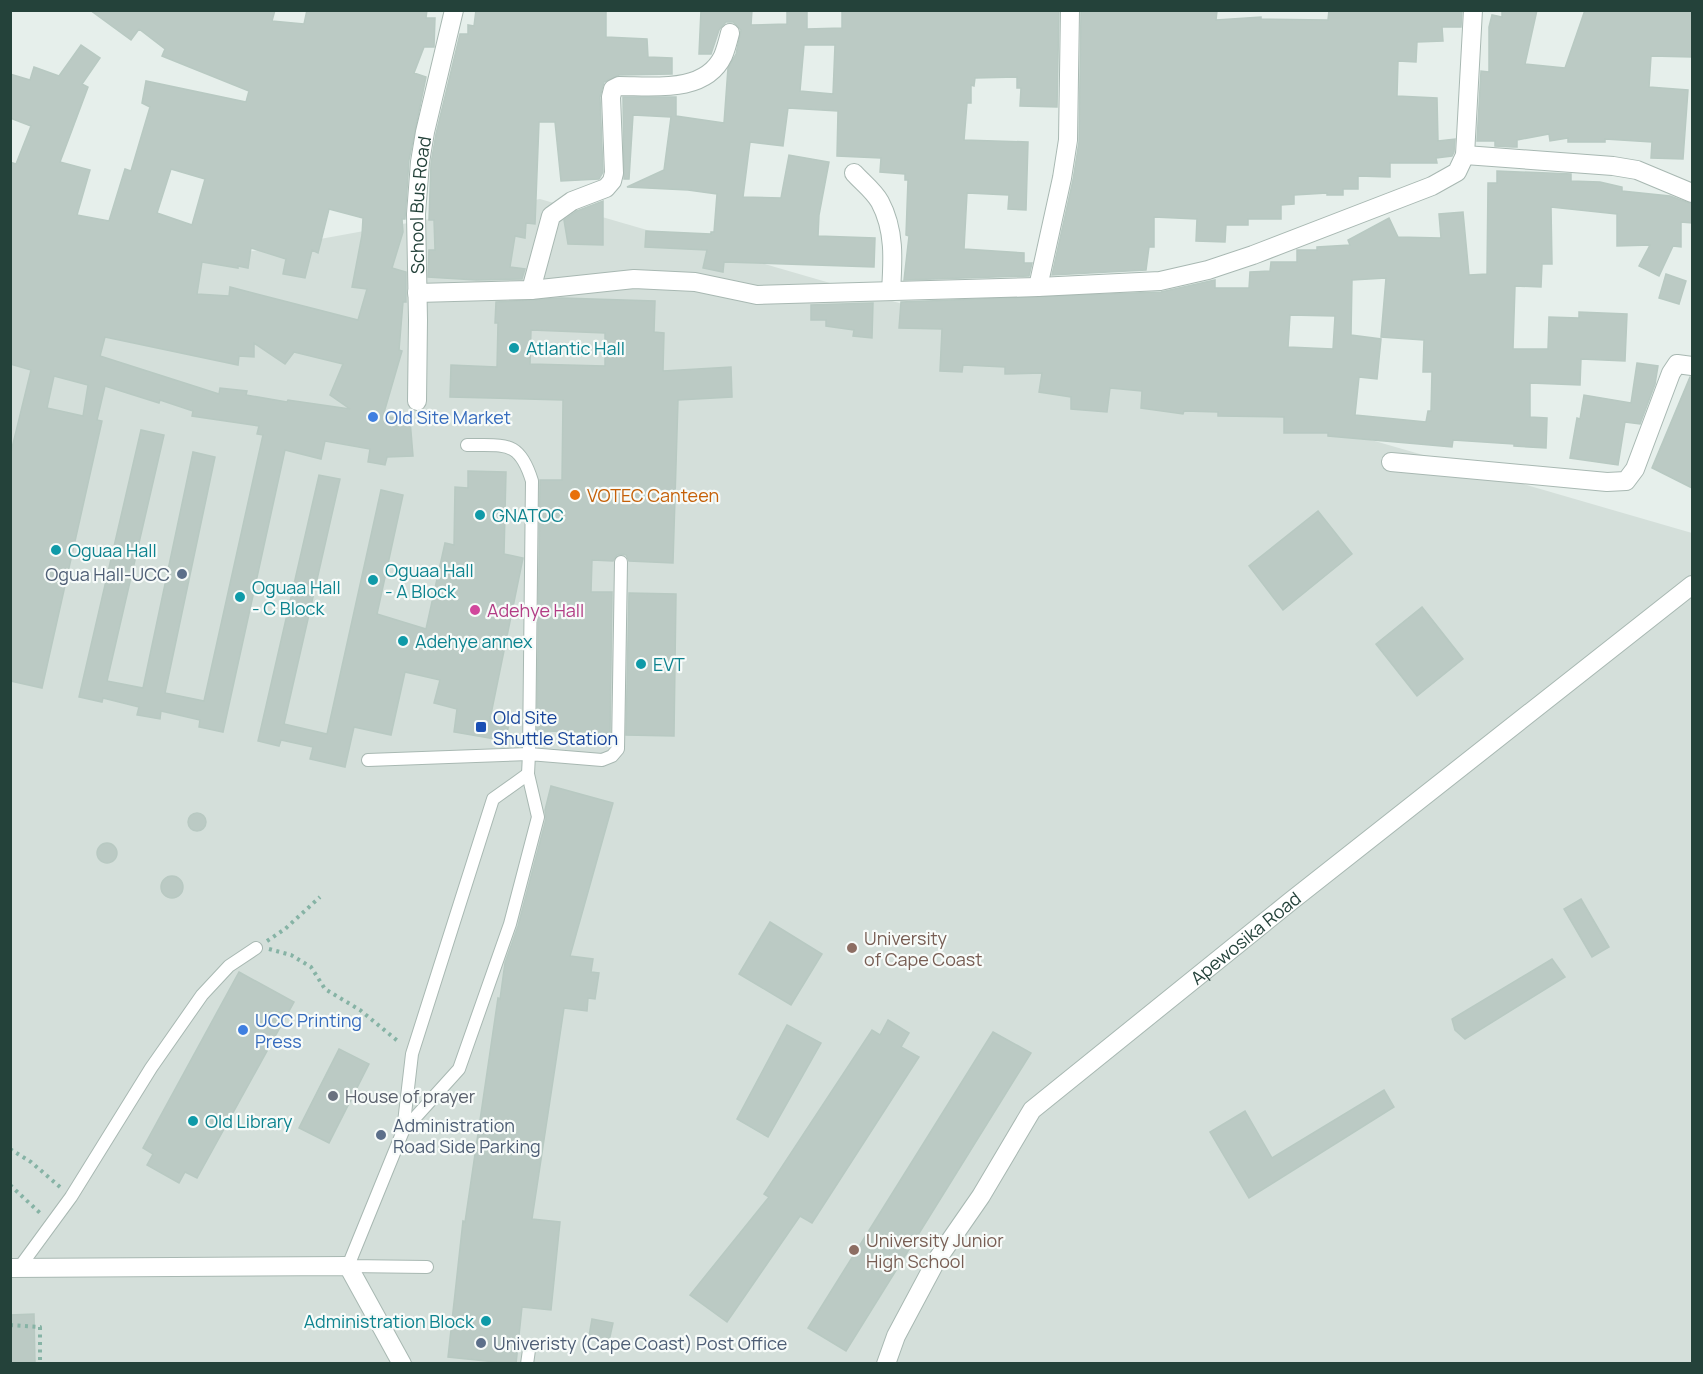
<svg xmlns="http://www.w3.org/2000/svg" width="1703" height="1374" font-family="Manrope,sans-serif">
<rect width="100%" height="100%" fill="#e6efeb"/>
<polygon fill="#d4dfda" points="540,199 1692,533 1692,1363 11,1364 11,295"/>
<g fill="#bbcac4" stroke="#b8c9c2" stroke-width="1.5" fill-rule="evenodd">
<path d="M90 10H275L272 21 304 24 307 10H427L426 18H435L434 47H424L414 73 426 77 409 160 405 219H402L403 232 392 268 406 272V302H403L399 350 402 351 383 416 410 420 413 456 387 457 385 465 368 462 370 449 325 441 321 459 285 450 223 732 199 727 200 720 161 711 160 719 137 715 139 707 103 698 102 702 79 697 141 430 164 435 107 681 143 688 193 452 215 457 165 693 204 701 263 435 257 434 259 426 192 416 193 411 160 400 159 403 105 386 97 420 102 421 42 688 10 681V456L31 370 10 364V162L16 164 31 126 10 118V74L30 80 34 67 59 76 81 45 100 58 82 84 88 87 60 162 90 170 77 215 109 221 125 169 131 171 150 107 142 103 146 81 246 102 249 91 162 56 165 49 139 29 131 40ZM171 169 205 179 192 225 157 213ZM329 209 363 218 362 235 352 287 367 289 358 320 230 287 229 296 197 294 202 262 238 268V266L248 268 251 248 286 259 283 274 305 278 312 250 318 253ZM105 337 238 365 239 356 254 357V343L285 364 294 352 343 364 330 395 350 409 288 400 287 402 246 395 247 391 220 388 219 394 100 356ZM54 376 88 385 83 416 47 408Z"/>
<polygon points="476,10 606,10 606,37 647,39 648,57 672,58 672,74 619,75 604,82 600,97 603,172 599,179 561,181 555,122 539,122 535,224 526,223 525,238 515,236 510,267 525,269 522,279 476,280 428,277 429,250 435,250 434,220 429,220 431,163 436,134 460,34 468,34 468,25 474,26"/>
<path d="M701 10H752L751 25 787 24V10H807V29L842 28V10H1059L1057 107 1020 106 1021 88H1017V77L975 78 974 86 971 85V103H967L964 140 1028 142 1026 210 1008 209 1009 195 967 193 964 249 1024 253V263H1032L1029 276 904 280 909 236 906 235 908 180H905V174L880 172 881 158 837 156 838 111 788 108 783 146 750 142 743 197 781 198 789 155 829 162 819 215 818 236 875 238 874 267 724 262 723 272 703 268 707 250 645 247 646 231 711 234V232H714L717 194 688 190 627 187 664 170 671 117 633 115 629 179H624L623 97H676V116L724 123 728 68 736 54 741 30 733 22H726L719 30 711 54H699ZM804 45H835L833 94 800 91Z"/>
<polygon points="1081,10 1217,11 1216,20 1261,17 1261,19 1328,20 1329,10 1462,10 1461,27 1442,27 1443,41 1417,42 1416,62 1398,61 1397,96 1437,98 1438,141 1455,139 1454,152 1452,156 1436,158 1437,163 1390,163 1390,177 1358,176 1358,189 1343,189 1343,195 1327,195 1327,193 1294,195 1294,204 1281,205 1281,219 1248,219 1248,225 1226,225 1225,242 1196,241 1197,219 1154,217 1154,247 1149,247 1146,270 1052,275 1073,180 1079,142"/>
<polygon points="1502,10 1537,10 1525,64 1565,68 1585,10 1692,10 1692,57 1651,56 1649,87 1688,90 1683,159 1651,158 1652,142 1605,139 1605,142 1568,142 1568,138 1550,141 1549,134 1517,140 1517,147 1513,147 1495,146 1495,141 1477,141 1481,71 1489,72 1489,27 1492,15 1502,17"/>
<path d="M1497 171 1571 174V181L1600 182 1622 187V191L1670 196 1692 204V223L1681 222V247L1673 246 1659 276 1639 266 1650 245 1617 246V214L1551 207 1552 264H1542L1541 287 1515 286 1513 349H1548L1549 317 1579 318V312L1627 314 1625 361 1581 359 1580 385 1530 383V417L1547 418 1546 448 1514 446V444L1453 440 1452 447 1328 436V433H1284V417L1218 416V412L1184 411 1183 414 1141 408 1142 391 1110 388 1107 412 1071 409V397L1039 392 1042 373 1005 374V367L963 365 962 372 940 371 942 329 899 328 901 302 1161 292 1215 280V288H1249L1250 272 1270 271 1271 262H1297V250H1317V247L1350 245 1348 240 1389 218 1398 237 1441 238 1439 214 1463 212 1469 275 1487 274 1488 183H1497ZM1386 278 1381 337 1424 340 1423 372H1432L1431 411H1428L1426 422 1355 415 1359 377 1377 379 1381 339 1351 335 1352 280ZM1290 315 1335 316 1333 349 1288 347Z"/>
<polygon points="603,201 603,245 568,244 564,220 577,211"/>
<polygon points="1666,274 1686,281 1679,304 1659,298"/>
<path d="M562 298 655 301 654 332 664 333 663 371 731 367 732 397 678 400 673 563 629 561 626 555 622 554 617 555 613 561 592 560 591 592H612L610 735H606V732L537 731 540 480H562L563 400 450 397 451 365 497 367 498 323H495L496 302ZM531 330 605 333V366L530 364Z"/>
<polygon points="873,303 872,338 853,336 854,330 826,326 826,320 811,320 811,305"/>
<polygon points="1637,363 1658,366 1655,384 1640,424 1625,422 1618,465 1570,458 1577,418 1580,419 1584,395 1631,403"/>
<polygon points="1690,377 1692,377 1692,488 1652,468"/>
<polygon points="468,471 506,472 504,554 523,558 490,719 509,722 506,741 454,732 457,709 434,703 440,680 405,672 391,735 354,727 345,767 310,759 313,747 281,740 279,746 258,741 319,475 340,479 284,724 327,734 381,490 403,495 377,614 426,629 445,543 454,545 455,487 468,488"/>
<polygon points="1318,511 1352,554 1283,610 1249,566"/>
<polygon points="629,593 676,594 674,736 626,735"/>
<polygon points="1422,607 1463,659 1417,696 1376,644"/>
<polygon points="551,786 613,803 570,956 593,959 591,972 599,973 595,999 588,998 587,1011 564,1008 532,1219 560,1222 551,1310 522,1307 516,1364 448,1357 463,1221 465,1222 498,998 500,999 505,963 518,926 546,819 545,810"/>
<circle cx="197" cy="822" r="9"/>
<circle cx="107" cy="853" r="10"/>
<circle cx="172" cy="887" r="11"/>
<polygon points="1581,899 1609,947 1592,957 1564,909"/>
<polygon points="770,922 822,954 791,1005 739,974"/>
<polygon points="1552,959 1565,977 1465,1039 1455,1030 1452,1019"/>
<polygon points="239,972 294,1002 197,1178 185,1172 179,1183 147,1165 153,1154 143,1148"/>
<polygon points="888,1020 909,1033 901,1047 919,1057 812,1223 800,1216 727,1322 690,1295 769,1197 764,1194 872,1030 880,1035"/>
<polygon points="787,1025 821,1043 768,1137 737,1119"/>
<polygon points="993,1032 1031,1053 846,1351 808,1328"/>
<polygon points="339,1049 369,1064 329,1143 299,1128"/>
<polygon points="1384,1090 1394,1107 1249,1198 1210,1132 1245,1111 1272,1158"/>
<polygon points="34,1314 35,1364 10,1364 10,1315"/>
<polygon points="592,1319 613,1323 609,1341 589,1336"/>
</g>
<g fill="none" stroke-linecap="round" stroke-linejoin="round">
<defs>
<g id="lane">
<path d="M368 760 529 754 532 481C519 439 505 446 467 445"/>
<polyline points="403,1131 459,1069 510,924 538,817 528,774 529,754 602,760 612,756 618,749 621,562"/>
<polyline points="427,1267 348,1266 403,1131 412,1054 493,799 528,774"/>
<polyline points="19,1268 71,1197 151,1068 202,995 229,966 256,948"/>
<polyline points="527,1364 529,1350"/>
</g>
<g id="street">
<polyline points="1465,155 1613,166 1637,170 1692,193"/>
<path d="M854 173C862 182 874 191 880 202 895 230 893 260 891 291"/>
<polyline points="1038,287 1062,178 1068,140 1070,10"/>
<path d="M531 290 551 216 572 201 606 188 612 181 614 173 611 97 613 89 619 86C652 86 705 94 723 56 726 49 728 41 730 33"/>
<polyline points="417,293 531,290 634,279 695,282 757,295 1038,287 1160,281 1208,270 1253,255 1432,186 1457,172 1465,155 1473,10"/>
<path id="s1" d="M417 401 418 320 416 214 420 162 425 132 454 10"/>
<polyline points="1391,462 1607,482 1626,481 1635,469 1671,373 1677,364 1692,366"/>
<polyline points="10,1268 348,1266 402,1364"/>
<path id="s2" d="M886 1364 896 1336 936 1261 981 1196 1032 1110 1291 901 1692 585"/>
</g>
</defs>
<use href="#lane" stroke="#a8b8b2" stroke-width="14"/>
<use href="#street" stroke="#a8b8b2" stroke-width="20"/>
<g stroke="#86b3a5" stroke-width="4" stroke-dasharray="3 4.5" stroke-linecap="butt">
<polyline points="267,941 285,929 320,897"/>
<polyline points="269,949 291,955 311,967 325,989 360,1010 399,1042"/>
<polyline points="10,1149 31,1162 60,1187"/>
<polyline points="10,1185 40,1213"/>
<polyline points="10,1325 40,1327 40,1364"/>
</g>
<use href="#lane" stroke="#fff" stroke-width="12"/>
<use href="#street" stroke="#fff" stroke-width="18"/>
</g>
<g fill="#0f9aa8" stroke="#f7fbf9" stroke-width="2">
<circle cx="514" cy="348" r="6"/>
<circle cx="480" cy="515" r="6"/>
<circle cx="56" cy="550" r="6"/>
<circle cx="373" cy="580" r="6"/>
<circle cx="240" cy="597" r="6"/>
<circle cx="403" cy="641" r="6"/>
<circle cx="641" cy="664" r="6"/>
<circle cx="193" cy="1121" r="6"/>
<circle cx="486" cy="1321" r="6"/>
</g>
<g fill="#3f7fe0" stroke="#f7fbf9" stroke-width="2">
<circle cx="373" cy="417" r="6"/>
<circle cx="243" cy="1030" r="6"/>
</g>
<circle fill="#e8710a" stroke="#f7fbf9" stroke-width="2" cx="575" cy="495" r="6"/>
<g fill="#5c6f8a" stroke="#f7fbf9" stroke-width="2">
<circle cx="182" cy="574" r="6"/>
<circle cx="381" cy="1135" r="6"/>
<circle cx="481" cy="1343" r="6"/>
</g>
<circle fill="#d1479c" stroke="#f7fbf9" stroke-width="2" cx="475" cy="610" r="6"/>
<rect fill="#1a4fb4" stroke="#f7fbf9" stroke-width="2" x="475" y="721" width="12" height="12" rx="3"/>
<g fill="#8d6e63" stroke="#f7fbf9" stroke-width="2">
<circle cx="852" cy="948" r="6"/>
<circle cx="854" cy="1250" r="6"/>
</g>
<circle fill="#6b7280" stroke="#f7fbf9" stroke-width="2" cx="333" cy="1096" r="6"/>
<g text-anchor="middle" dominant-baseline="central" stroke-width="4.5" stroke-linejoin="round" paint-order="stroke">
<g font-size="18" fill="#24423a" stroke="#f7fbf9">
<text stroke="none"><textPath href="#s1" startOffset="196">School Bus Road</textPath></text>
<text stroke="none"><textPath href="#s2" startOffset="568">Apewosika Road</textPath></text>
</g>
<g font-size="18" fill="#0d838f" stroke="#f7fbf9" text-anchor="start">
<text x="526" y="348">Atlantic Hall</text>
<text x="492" y="515">GNATOC</text>
<text x="68" y="550">Oguaa Hall</text>
<text x="385" y="570">Oguaa Hall<tspan x="385" dy="21">- A Block</tspan></text>
<text x="252" y="587">Oguaa Hall<tspan x="252" dy="21">- C Block</tspan></text>
<text x="415" y="641">Adehye annex</text>
<text x="653" y="664">EVT</text>
<text x="205" y="1121">Old Library</text>
<text x="474" y="1321" text-anchor="end">Administration Block</text>
</g>
<g font-size="18" fill="#366cbe" stroke="#f7fbf9" text-anchor="start">
<text x="385" y="417">Old Site Market</text>
<text x="255" y="1020">UCC Printing<tspan x="255" dy="21">Press</tspan></text>
</g>
<g font-size="18" fill="#c56008" stroke="#f7fbf9" text-anchor="start">
<text x="587" y="495">VOTEC Canteen</text>
</g>
<g font-size="18" fill="#4e5e75" stroke="#f7fbf9" text-anchor="start">
<text x="170" y="574" text-anchor="end">Ogua Hall-UCC</text>
<text x="393" y="1125">Administration<tspan x="393" dy="21">Road Side Parking</tspan></text>
<text x="493" y="1343">Univeristy (Cape Coast) Post Office</text>
</g>
<g font-size="18" fill="#b23c85" stroke="#f7fbf9" text-anchor="start">
<text x="487" y="610">Adehye Hall</text>
</g>
<g font-size="18" fill="#164399" stroke="#f7fbf9" text-anchor="start">
<text x="493" y="717">Old Site<tspan x="493" dy="21">Shuttle Station</tspan></text>
</g>
<g font-size="18" fill="#785e54" stroke="#f7fbf9" text-anchor="start">
<text x="864" y="938">University<tspan x="864" dy="21">of Cape Coast</tspan></text>
<text x="866" y="1240">University Junior<tspan x="866" dy="21">High School</tspan></text>
</g>
<g font-size="18" fill="#5b616d" stroke="#f7fbf9" text-anchor="start">
<text x="345" y="1096">House of prayer</text>
</g>
</g>
<rect width="1703" height="1374" fill="none" stroke="#24423a" stroke-width="24"/>
</svg>
